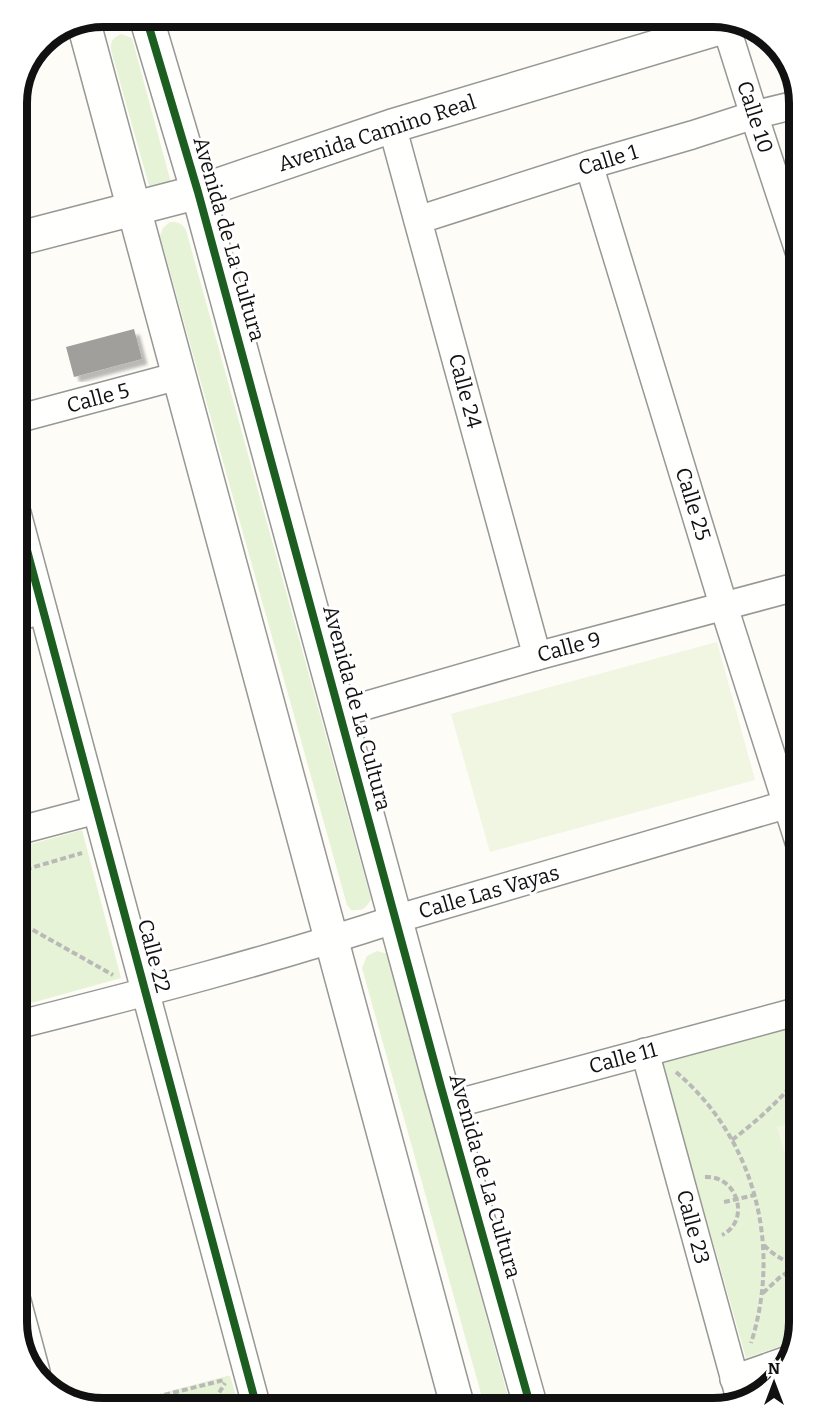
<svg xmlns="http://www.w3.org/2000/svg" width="816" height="1425" font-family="Bitter,serif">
<defs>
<filter id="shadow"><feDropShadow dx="5.5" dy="5.5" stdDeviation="1.5" flood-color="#0004"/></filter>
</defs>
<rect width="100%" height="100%" fill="#fdfcf7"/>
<g fill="#e7f3d7">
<path d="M121 34 132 38 171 183 150 189 111 50C110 41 113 38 121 34Z"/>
<path d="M170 222C178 222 182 223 186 230L371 899C366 909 362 911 351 910L347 905 160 236 163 228Z"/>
<polygon points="82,830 121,978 17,1007 17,848"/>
<polygon points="377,951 388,954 511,1408 485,1408 362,968 367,956"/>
<polygon points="799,1026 799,1322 793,1342 746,1358 662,1062"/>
<polygon points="230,1376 240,1408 105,1408 227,1376"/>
</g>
<g fill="#f0f6e1">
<polygon points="717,642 755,780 490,852 451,714"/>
<polygon points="799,1120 799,1205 777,1127"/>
</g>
<polygon fill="#a19f9c" filter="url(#shadow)" points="134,329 142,359 74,377 66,347"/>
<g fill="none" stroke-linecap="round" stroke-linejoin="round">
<defs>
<g id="minor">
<polyline points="737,23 726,26 754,115 799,251"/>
<polyline points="392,126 537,656"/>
<polyline points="589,165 724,607 799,842"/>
<polyline points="418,220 589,165 692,135 754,115 799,104"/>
<polyline points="17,419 178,376"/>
<polyline points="17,513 257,1408"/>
<polyline points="17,617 42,610"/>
<polyline points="340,713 537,656 799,586"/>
<polyline points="17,831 96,810"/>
<path d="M17 1025C144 993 271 960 396 919L788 804"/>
<polyline points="645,1052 741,1402"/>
<polyline points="447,1106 799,1011"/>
<polyline points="17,1301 36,1372"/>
<polyline points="734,1379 788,1360"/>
</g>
<g id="tertiary">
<polyline points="146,17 198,192 441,1087 531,1408"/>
<polyline points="84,24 458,1408"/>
<polyline points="17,239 198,192 392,126 726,26 723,18"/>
</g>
</defs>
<use href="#minor" stroke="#979795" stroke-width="30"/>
<use href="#tertiary" stroke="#979795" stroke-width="36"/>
<g stroke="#b9b9b8" stroke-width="4" stroke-dasharray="6 3" stroke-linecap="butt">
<polyline points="17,872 82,853"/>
<polyline points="17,921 113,975"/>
<polyline points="17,976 22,998"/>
<path d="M676 1072C755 1139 782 1246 751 1343"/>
<path d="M732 1140C757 1121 779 1101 799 1077"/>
<path d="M705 1177C738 1175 751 1221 722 1235"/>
<polyline points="724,1202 755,1195"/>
<path d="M764 1245C773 1255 783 1260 795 1265"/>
<polyline points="763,1293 779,1278 799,1264"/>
<polyline points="112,1408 224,1380"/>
<polyline points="210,1408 225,1383"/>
</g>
<use href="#minor" stroke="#fffffe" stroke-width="27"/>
<use href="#tertiary" stroke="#fffffe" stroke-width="33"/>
<defs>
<g id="cycleway">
<polyline points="146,17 198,192 441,1087 531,1408"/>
<polyline points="17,513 257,1408"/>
</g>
</defs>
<use href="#cycleway" stroke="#fff" stroke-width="11"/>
<use href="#cycleway" stroke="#1b5e20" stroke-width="8"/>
</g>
<g text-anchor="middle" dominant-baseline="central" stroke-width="6" stroke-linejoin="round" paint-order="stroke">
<g font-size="21" fill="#111" stroke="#fff">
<text transform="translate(755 117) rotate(72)">Calle 10</text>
<text transform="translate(377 133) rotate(-18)">Avenida Camino Real</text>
<text transform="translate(608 160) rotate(-17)">Calle 1</text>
<text transform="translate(229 239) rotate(74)">Avenida de La Cultura</text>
<text transform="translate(465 391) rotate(75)">Calle 24</text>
<text transform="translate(98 398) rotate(-15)">Calle 5</text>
<text transform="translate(693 504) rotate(73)">Calle 25</text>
<text transform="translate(569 647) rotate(-15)">Calle 9</text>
<text transform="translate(357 708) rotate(75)">Avenida de La Cultura</text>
<text transform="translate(489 892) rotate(-16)">Calle Las Vayas</text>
<text transform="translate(154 956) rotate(75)">Calle 22</text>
<text transform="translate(623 1058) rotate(-15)">Calle 11</text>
<text transform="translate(485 1176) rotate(74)">Avenida de La Cultura</text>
<text transform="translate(693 1227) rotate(75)">Calle 23</text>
</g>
</g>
<path d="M0 0H816V1425H0ZM103 27H713A76 76 0 0 1 789 103V1322A76 76 0 0 1 713 1398H103A76 76 0 0 1 27 1322V103A76 76 0 0 1 103 27Z" fill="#fff" fill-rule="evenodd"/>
<path fill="none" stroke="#111" stroke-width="8" d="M103 27H713A76 76 0 0 1 789 103V1322A76 76 0 0 1 713 1398H103A76 76 0 0 1 27 1322V103A76 76 0 0 1 103 27Z"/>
<g transform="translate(774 1383)" stroke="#ffffff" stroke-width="4.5" paint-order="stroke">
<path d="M0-4.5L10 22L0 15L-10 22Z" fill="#111111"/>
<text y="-9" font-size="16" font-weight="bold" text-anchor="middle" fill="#111111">N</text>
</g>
</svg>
